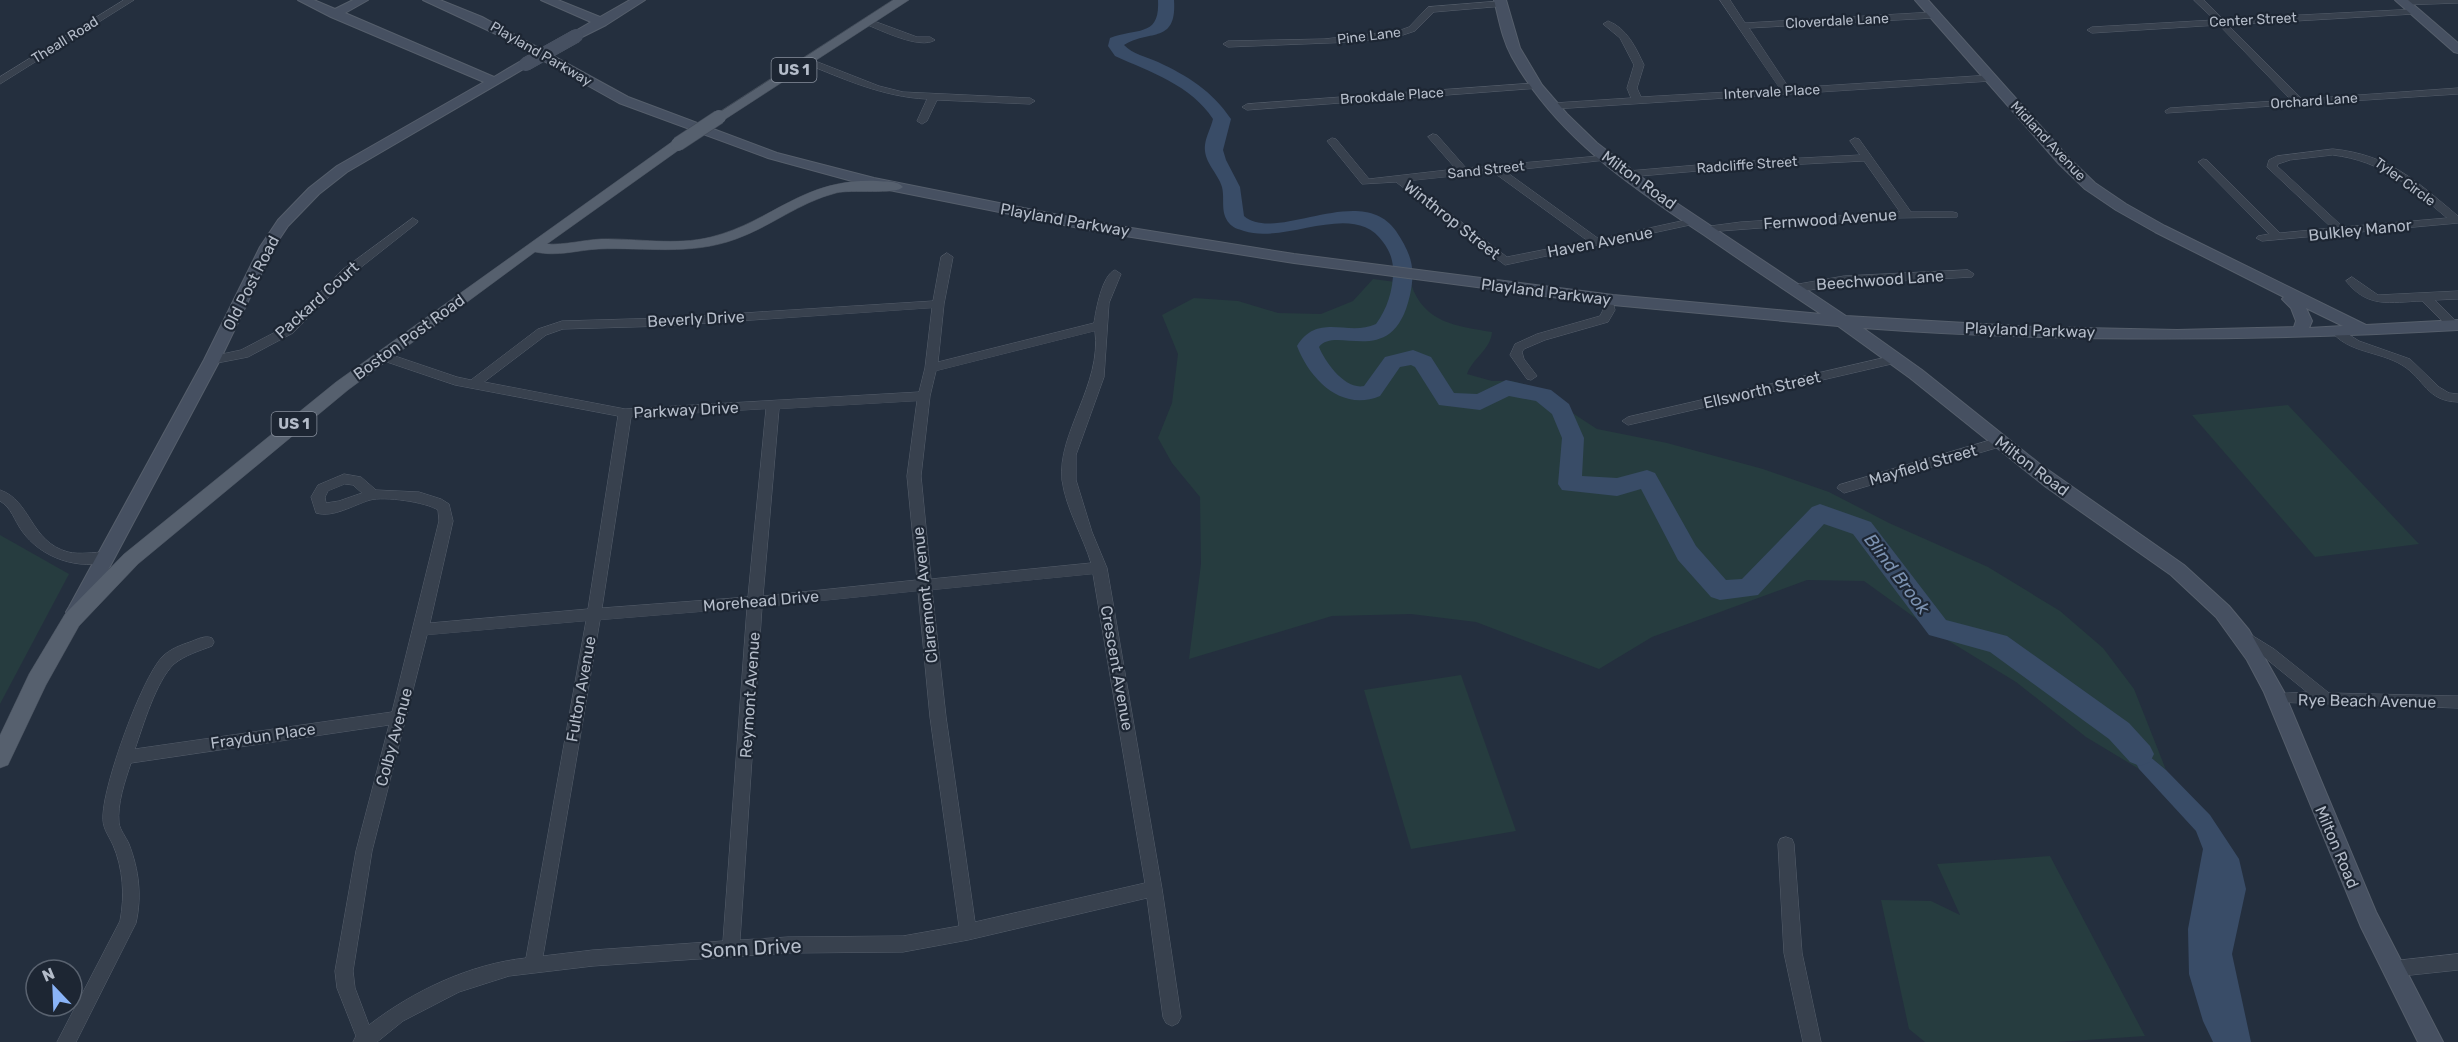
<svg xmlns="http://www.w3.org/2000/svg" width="2458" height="1042" font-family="Rubik,sans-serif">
<rect width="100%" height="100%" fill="#242f3e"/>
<g fill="#263c3f">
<path d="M1373 279 1411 284C1424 323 1456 326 1492 332 1491 349 1473 358 1467 374L1492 381H1512L1531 386 1597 429 1667 443 1763 469 1829 492 1889 523 1988 567 2060 611 2103 648 2134 689 2166 770 2121 733 2139 769 2086 737 2016 682 1939 635 1864 581 1807 580 1652 637 1599 669 1476 622 1411 614 1332 616 1189 659 1201 564 1200 497 1172 463 1158 438 1172 403 1178 354 1162 315 1194 298 1238 301 1278 313 1321 314 1353 301Z"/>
<polygon points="2288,405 2419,544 2315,557 2192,415"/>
<polygon points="0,535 69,574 0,704"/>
<polygon points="1461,675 1516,831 1411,849 1364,690"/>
<polygon points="2050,856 2145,1036 2058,1042 1925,1042 1909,1029 1881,900 1931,901 1960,915 1937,864"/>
</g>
<polygon fill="#394c67" points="2119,731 2166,770 2210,815 2239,859 2246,889 2232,954 2251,1042 2213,1042 2203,1021 2189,974 2188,929 2203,849 2196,831 2139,769"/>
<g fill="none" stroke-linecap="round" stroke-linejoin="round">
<path fill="#394c67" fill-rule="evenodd" d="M1158 0H1174C1177 45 1149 29 1124 45 1132 54 1147 57 1158 62 1188 76 1212 91 1231 119L1223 150 1226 160 1240 187 1244 216C1276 244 1361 181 1396 231 1411 254 1416 267 1410 295 1393 372 1336 324 1319 347 1325 362 1345 390 1364 386L1385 357 1413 350 1431 357 1454 393 1477 394 1506 380 1551 390 1569 404 1584 438 1582 476 1617 478 1647 470 1655 473 1696 546 1726 580 1742 579 1812 507 1820 504 1871 522 1946 620 2007 636 2129 723 2150 746 2154 754 2150 762 2140 766 2130 762 2109 739 1990 652 1929 635 1853 534 1824 524 1758 595 1720 600 1711 597 1678 560 1641 489 1617 496 1562 490 1558 484 1562 438 1552 414 1536 401 1509 396 1480 410 1439 405 1415 367 1411 365 1400 367 1380 396C1342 412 1310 380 1297 346 1318 312 1348 337 1376 324 1388 308 1394 287 1393 267 1392 257 1389 250 1383 242 1354 199 1286 245 1244 231 1238 229 1233 228 1229 223 1220 212 1225 200 1222 187 1218 173 1203 162 1205 145 1206 136 1211 128 1213 119 1191 85 1150 72 1115 56L1108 46 1110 38C1137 27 1160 38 1158 0Z"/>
<defs>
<g id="street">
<polygon points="124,0 134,0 0,84 0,77"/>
<path d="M1720 0H1730L1745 23 1934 12 1939 15 1934 18 1749 28 1789 88 1991 75 1996 78 1991 81 1554 109 1549 106 1554 103 1631 98 1627 88 1634 65 1620 38 1603 24 1608 21C1627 28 1636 48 1644 65L1637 88 1641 97 1780 89Z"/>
<polygon points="2194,0 2204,0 2223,19 2417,9 2419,11 2414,14 2228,25 2302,99 2458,88 2458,94 2166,113 2165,111 2170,108 2291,100 2219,25 2092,33 2087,30 2092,27 2214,20"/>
<polygon points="2400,0 2458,0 2458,3 2403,5 2398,2"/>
<polygon points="1501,1 1504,2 1504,6 1434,12 1415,31 1400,36 1353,42 1228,47 1223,44 1228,41 1324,39 1398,31 1409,27 1428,7"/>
<path d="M865 20H871L917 37H930L935 40C920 50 881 30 865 24Z"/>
<path d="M804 59H810L879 86 903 92 1030 98 1035 101 1030 104 937 100 927 121 922 124 917 121 927 99C883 97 844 79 804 63Z"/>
<polygon points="1537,83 1542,86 1540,88 1247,110 1242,107 1247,104"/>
<path d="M1433 134 1437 135 1466 168 1610 155 1611 157 1606 160 1505 171 1599 239 1695 218 1700 221 1699 223 1505 265 1396 182 1362 184 1327 141 1332 138 1336 139 1369 179 1456 169 1428 137ZM1493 172 1588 241 1507 257 1408 181Z"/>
<polygon points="1855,138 1859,139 1911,212 1953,212 1957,213 1957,217 1893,218 1707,232 1703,231 1703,227 1741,222 1900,212 1864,161 1744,167 1628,177 1623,174 1628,171 1744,161 1860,155 1850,141"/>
<path d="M2333 149C2390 155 2416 181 2458 216V223L2262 241 2256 238 2258 236 2269 234 2198 162 2203 159 2207 160 2280 233 2332 228 2267 167 2269 160 2277 156ZM2333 155C2383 161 2410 187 2447 218L2343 227 2277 166 2278 164 2290 160Z"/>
<polygon points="413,218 418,221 417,223 350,276 293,333 248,357 212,364 208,363 206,360 208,357 241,350 285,327 342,270"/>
<path d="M947 253 953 257 944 304 938 362 1094 323C1096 310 1102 275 1115 270L1121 274 1109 303 1104 377 1076 455V480L1092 532 1107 568 1162 889 1181 1017 1178 1023 1172 1026 1166 1023 1163 1017 1147 898 968 940 903 952 788 953 593 966 509 976 459 992 403 1021 377 1042H353L356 1036 337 988 335 971 356 851 389 725 131 763C125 781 117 804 119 823 120 830 126 837 129 844 139 870 142 896 136 923L76 1042H57L120 921C125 896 123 868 113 845 108 834 102 828 103 815 104 783 141 680 162 657 170 649 181 645 190 642 198 639 205 635 212 638L214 642 212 646C199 651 185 655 174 664 156 681 143 726 135 749L392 712 439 521 438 510C426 502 384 496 370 500 353 505 334 518 316 513L311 497 318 485 344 474 361 477 376 490 419 492 441 499 449 504 453 521 430 623 588 609 618 416 455 385 378 359 376 356 378 353H386L457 377 471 380 538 329 562 321 665 318 933 301 941 257ZM932 308 925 368 919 392 625 409 484 382 546 335 563 329 665 326ZM1095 331C1102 385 1057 433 1062 480 1066 509 1083 536 1091 563L931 579 921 476 930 396 936 371ZM917 401 907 476 917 580 763 596 779 409ZM766 409 748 597 602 608 631 417ZM345 484 353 485 362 493 339 501 326 503 325 497 328 491ZM1093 574 1145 883 975 922 946 717 932 590ZM918 591 930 717 959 926 903 936 788 937 740 940 762 607ZM747 608 723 941 593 950 543 956 600 620ZM586 621 526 958C470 964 413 991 369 1025L355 988 353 971 372 851 427 635Z"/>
<polygon points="1968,270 1974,274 1972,277 1844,284 1793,293 1787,289 1793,285 1844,276"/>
<path d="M2352 277 2378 295 2458 291V299L2435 300 2457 322 2458 326 2453 329 2449 328 2422 301C2390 302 2368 309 2346 281Z"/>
<polygon points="1606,295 1612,299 1615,310 1608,322 1545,340 1524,349 1522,352 1524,359 1537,376 1531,380 1527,379 1510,355 1515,344 1537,334 1600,316 1603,310 1600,299"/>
<path d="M2337 327 2359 341 2410 359 2439 387 2449 393 2458 394V402C2426 401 2425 379 2402 365 2379 351 2348 353 2331 331Z"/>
<polygon points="1896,355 1900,356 1902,359 1900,362 1628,425 1622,421 1628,417"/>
<polygon points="2001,437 2006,439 2007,442 2006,445 1844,493 1837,488 1839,485"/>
<path d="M0 490C31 500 30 542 68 552 80 555 94 552 106 552L111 553 113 557 111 561C79 571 41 558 22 531 14 520 12 508 0 501Z"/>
<polygon points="2245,631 2274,649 2329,693 2458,696 2458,708 2272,702 2269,698 2272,694 2307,692 2264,657 2240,641 2238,637 2240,633"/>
<polygon points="1786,837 1792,839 1794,844 1802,953 1821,1042 1803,1042 1784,953 1778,844 1780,839"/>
<polygon points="2458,954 2458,970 2392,977 2386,975 2383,969 2386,963 2392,961"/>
</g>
<g id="secondary">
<polygon points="298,0 314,0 335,9 353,0 368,0 345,13 494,77 521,61 531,61 532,64 347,172 319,194 288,226 274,247 220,360 83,617 76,620 69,617 66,612 69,607 204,360 260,247 278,220 309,188 337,166 484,82 331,17"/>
<path d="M423 0H440L482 17 628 97 777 153 874 178 1094 222 1294 254 1613 295 1821 314C1782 288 1743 262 1704 235 1631 187 1555 135 1512 57 1502 39 1499 19 1494 0H1506L1520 48 1542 85 1567 114 1597 143 1666 196 1846 316 2036 327 2177 330 2294 327 2296 321 2291 308 2282 299 2284 297 2155 232 2116 210 2085 189 2059 164 1915 0H1928L2069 158 2095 183 2126 204 2165 226 2366 325 2458 320V330C2259 341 2061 343 1863 328L1922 370 2041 465 2184 565 2229 606 2249 630 2284 692 2376 912 2443 1042H2418L2361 927 2264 692 2247 660 2216 617 2171 575 2046 487 1910 378 1838 326 1613 305 1294 263 1094 231 874 187 768 158 619 103 496 34ZM2306 308 2343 326 2309 328 2312 321Z"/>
<polygon points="541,0 558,0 600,17 630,0 645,0 606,25 576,40 570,36 572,33 591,22"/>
<polygon points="2395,0 2408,0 2458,43 2458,53 2454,52"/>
</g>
<g id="primary">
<polygon points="893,0 909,0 724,120 714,120 712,117"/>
<path d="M678 140 685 144 683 147 547 244C565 245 583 240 601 239 638 238 675 246 711 237 774 221 802 178 877 181 886 182 897 180 903 187 896 195 851 189 836 193 800 202 770 227 736 239 690 256 646 247 599 249 578 250 557 257 535 252L348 390 138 564 79 626 46 685 8 765 0 768V735L29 674 65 614 124 554 336 382 673 141Z"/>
</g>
</defs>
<use href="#street" stroke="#565f6c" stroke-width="1"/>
<use href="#secondary" stroke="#565f6c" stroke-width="2"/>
<use href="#primary" stroke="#414a57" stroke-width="1"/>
<use href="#street" fill="#38414e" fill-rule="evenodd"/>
<use href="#secondary" fill="#465061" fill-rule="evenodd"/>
<use href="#primary" fill="#56606e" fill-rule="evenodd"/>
<defs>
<polyline id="secondary-bridge" points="526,64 576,36"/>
<polyline id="primary-bridge" points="678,144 719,117"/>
</defs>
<use href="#secondary-bridge" stroke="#565f6c" stroke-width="14" stroke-linecap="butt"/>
<use href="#primary-bridge" stroke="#414a57" stroke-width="15" stroke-linecap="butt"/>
<use href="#secondary-bridge" stroke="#465061" stroke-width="14"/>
<use href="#primary-bridge" stroke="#56606e" stroke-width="14"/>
</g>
<g text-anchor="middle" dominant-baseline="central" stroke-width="4.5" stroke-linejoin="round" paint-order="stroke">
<g font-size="14" fill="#b4bcc9" stroke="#1d2633">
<text transform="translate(2253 20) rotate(-3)">Center Street</text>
<text transform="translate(1837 21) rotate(-3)">Cloverdale Lane</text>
<text transform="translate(1369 36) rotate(-7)">Pine Lane</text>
<text transform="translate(65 40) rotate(-32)">Theall Road</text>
<text transform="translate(541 54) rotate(30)">Playland Parkway</text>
<text transform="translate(1772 92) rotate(-3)">Intervale Place</text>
<text transform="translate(1392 96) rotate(-4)">Brookdale Place</text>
<text transform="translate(2314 101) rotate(-4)">Orchard Lane</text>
<text transform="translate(2048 141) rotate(47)">Midland Avenue</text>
<text transform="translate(1747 165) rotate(-4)">Radcliffe Street</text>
<text transform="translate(1486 170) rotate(-6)">Sand Street</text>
<text transform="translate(2405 182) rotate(36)">Tyler Circle</text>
</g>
<g fill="#1d2633" stroke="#878f9c" stroke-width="1.5">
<rect x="771.5" y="58" width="45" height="24" rx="4.5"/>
<rect x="271.5" y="412" width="45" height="24" rx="4.5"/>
</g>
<g font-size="15" font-weight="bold" fill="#b4bcc9">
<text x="794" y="70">US 1</text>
<text x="294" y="424">US 1</text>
</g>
<g font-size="16" fill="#b4bcc9" stroke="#1d2633">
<text transform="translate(1639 180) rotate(36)">Milton Road</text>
<text transform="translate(1830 219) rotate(-4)">Fernwood Avenue</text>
<text transform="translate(1065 220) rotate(10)">Playland Parkway</text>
<text transform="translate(1452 220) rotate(38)">Winthrop Street</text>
<text transform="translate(2360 230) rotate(-6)">Bulkley Manor</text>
<text transform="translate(1600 242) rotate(-11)">Haven Avenue</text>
<text transform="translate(1880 280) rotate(-4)">Beechwood Lane</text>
<text transform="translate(251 283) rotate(-63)">Old Post Road</text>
<text transform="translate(1546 292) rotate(7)">Playland Parkway</text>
<text transform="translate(317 300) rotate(-42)">Packard Court</text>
<text transform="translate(696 319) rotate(-3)">Beverly Drive</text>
<text transform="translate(2030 330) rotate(2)">Playland Parkway</text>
<text transform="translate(409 337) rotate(-36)">Boston Post Road</text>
<text transform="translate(1762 390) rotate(-13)">Ellsworth Street</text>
<text transform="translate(686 410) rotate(-3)">Parkway Drive</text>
<text transform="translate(1923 465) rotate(-16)">Mayfield Street</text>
<text transform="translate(2032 466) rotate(37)">Milton Road</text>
<text transform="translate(925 595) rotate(-96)">Claremont Avenue</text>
<text transform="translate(761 601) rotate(-5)">Morehead Drive</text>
<text transform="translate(1117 668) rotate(80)">Crescent Avenue</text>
<text transform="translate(581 689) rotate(-80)">Fulton Avenue</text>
<text transform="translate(750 695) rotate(-86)">Reymont Avenue</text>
<text transform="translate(2367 701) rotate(1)">Rye Beach Avenue</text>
<text transform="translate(263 736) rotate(-8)">Fraydun Place</text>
<text transform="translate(394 737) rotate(-75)">Colby Avenue</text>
<text transform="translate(2337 847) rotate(67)">Milton Road</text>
</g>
<g font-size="18" font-style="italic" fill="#7c92b1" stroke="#1d2633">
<text transform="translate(1897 574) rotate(53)">Blind Brook</text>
</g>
<g font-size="20" fill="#b4bcc9" stroke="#1d2633">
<text transform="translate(751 948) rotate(-3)">Sonn Drive</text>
</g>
</g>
<g transform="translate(54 988) rotate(337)"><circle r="28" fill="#1d2633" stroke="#59626f" stroke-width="1.5"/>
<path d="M0-4.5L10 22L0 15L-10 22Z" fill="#8ab4f8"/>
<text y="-9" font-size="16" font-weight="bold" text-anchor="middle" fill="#b4bcc9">N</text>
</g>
</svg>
